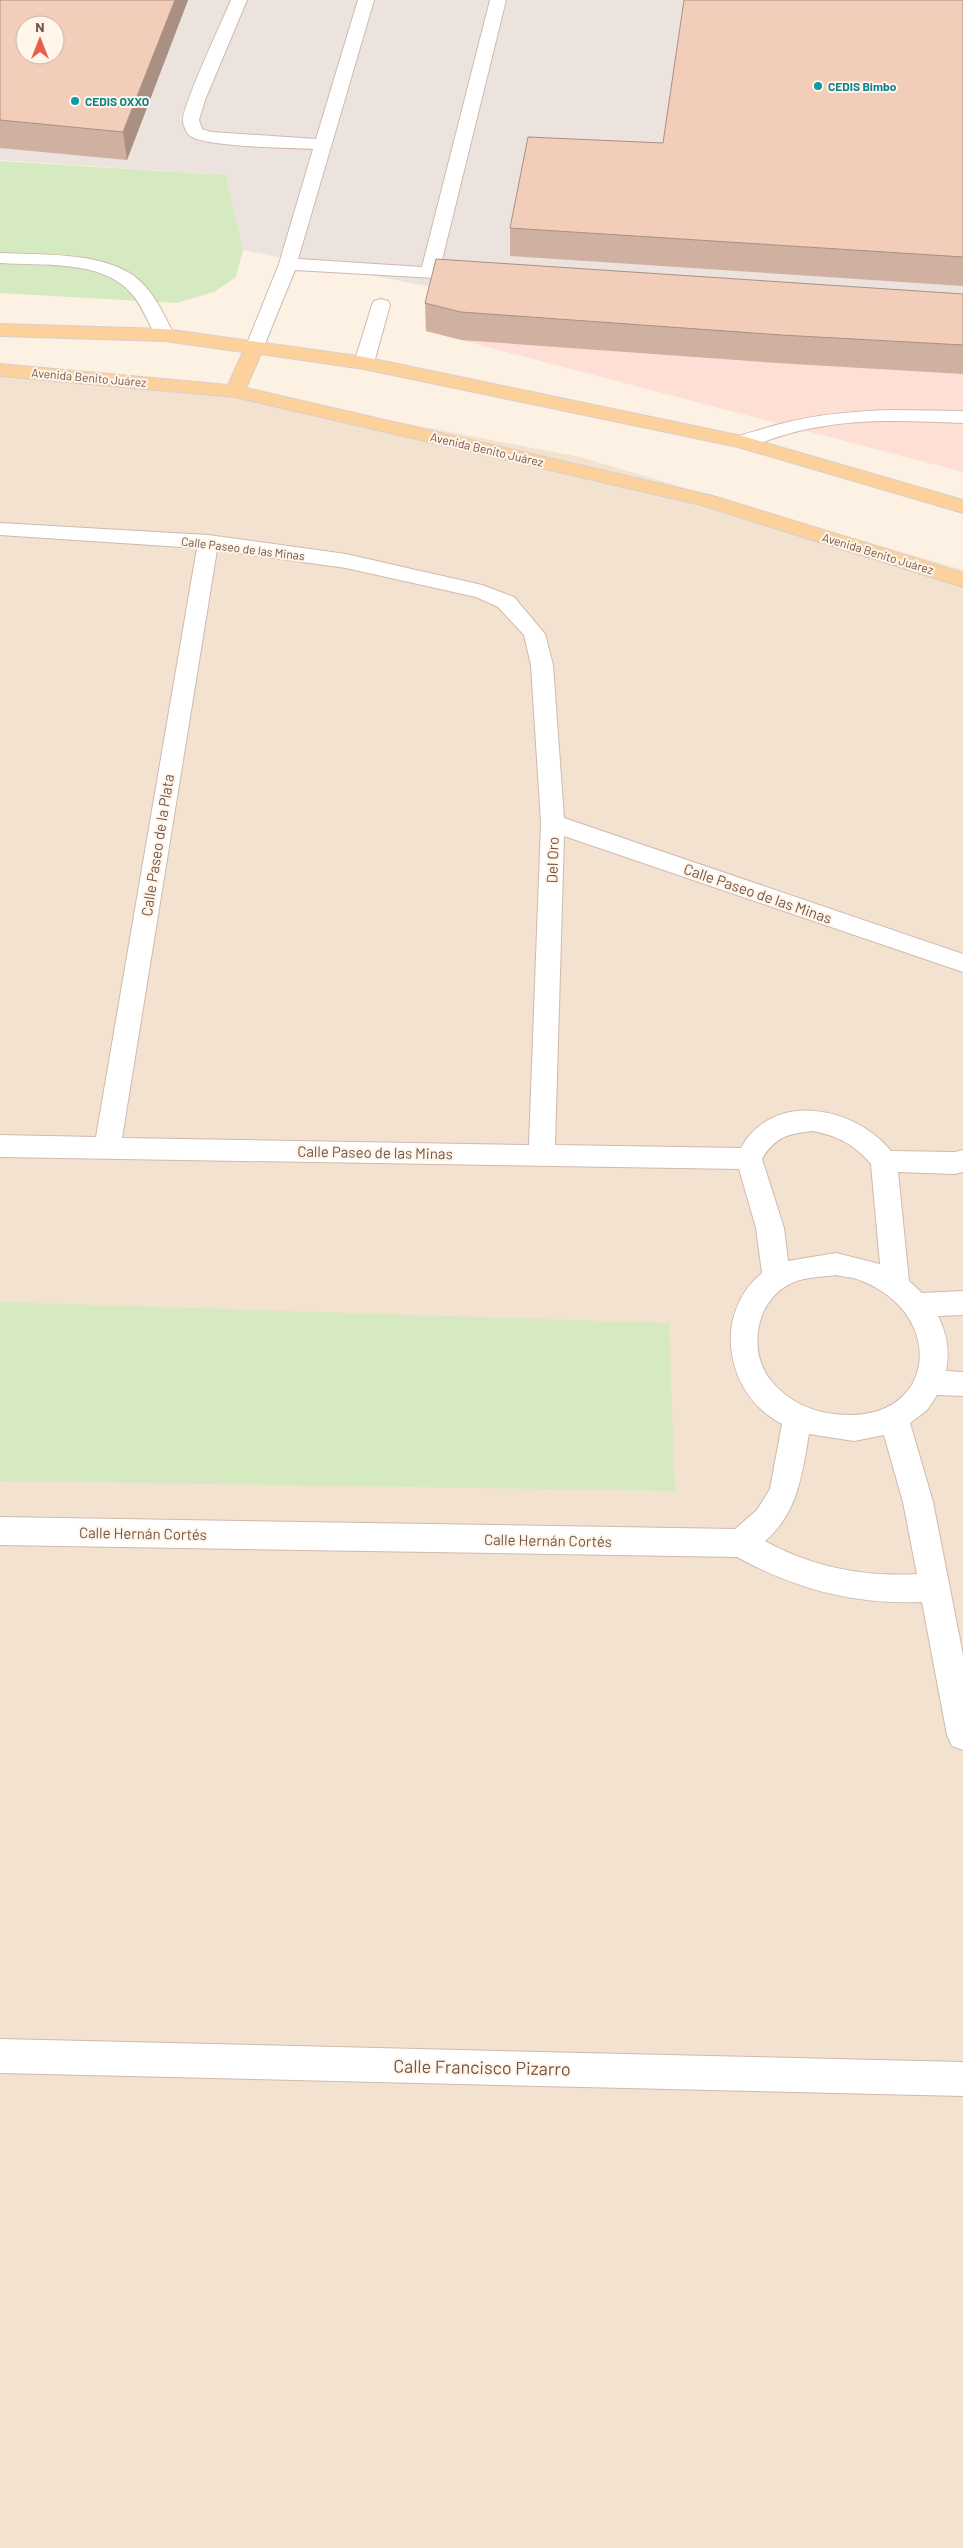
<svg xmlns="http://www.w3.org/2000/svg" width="963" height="2548" font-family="Barlow,sans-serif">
<rect width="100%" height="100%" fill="#fcf1e3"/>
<polygon fill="#f4e2d1" points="0,376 299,403 580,457 963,570 963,2548 0,2548"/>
<polygon fill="#fddfd6" points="436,288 963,322 963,472 426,331"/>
<path fill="#ece3de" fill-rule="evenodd" d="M0 0H963V322L436 288 243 250 226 175 0 160ZM25 25H55V55H25Z"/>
<g fill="#d5eac1">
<polygon points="0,161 226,175 243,250 236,277 214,292 176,303 0,293"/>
<polygon points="0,1302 669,1323 675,1491 0,1481"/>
</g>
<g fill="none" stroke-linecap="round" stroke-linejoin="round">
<defs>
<g id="minor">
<path d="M231 0H247L205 100 199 120 202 129 211 132 316 139 358 0H374L298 259 422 267 490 0H506L440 268 476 271 479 275 476 279 470 280 295 270 264 346 262 350H248L246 346 279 264 313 149C291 148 201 147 189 135 186 132 183 124 183 121 182 106 223 20 231 0Z"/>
<path d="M0 253C43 255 114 251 144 285 157 299 166 318 174 335L172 339H158C148 324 143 306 131 293 101 259 41 266 0 263Z"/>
<polygon points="381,299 388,301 390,305 374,363 371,367 357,367 354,363 372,305 374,301"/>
<path d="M894 410 963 411V423C913 421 862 418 813 428 788 432 766 442 742 448L735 446 732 442C737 435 748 433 756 431 801 416 846 411 894 410Z"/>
<path d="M0 523 208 535 346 554 482 585 514 597 545 634 553 665 564 818 963 954V972L564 836 555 1145 741 1148C773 1090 854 1106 891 1151L955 1152 963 1150V1172L955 1174 898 1172 909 1281 922 1293 963 1291V1315L938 1316C947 1334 950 1351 946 1371L963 1372V1396L937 1395 927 1410 910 1423 933 1502 963 1655V1750L952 1746 947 1735 922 1602C856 1605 795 1589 737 1557L0 1545V1517L735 1529 757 1510 770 1489 782 1424C726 1395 711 1315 762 1273L756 1228 739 1169 0 1157V1135L96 1137 197 548 0 535ZM217 550 346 568 476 597 498 607 524 635 531 665 541 823 529 1145 122 1138ZM813 1131C838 1136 855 1145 871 1164L880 1264 836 1253 788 1261 784 1228 762 1159C774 1137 790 1133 813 1131ZM836 1275C844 1277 854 1277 862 1281 950 1316 935 1427 834 1414 808 1411 785 1399 769 1378 748 1350 756 1302 788 1285 802 1277 820 1277 836 1275ZM809 1434 854 1441 884 1435 903 1502 917 1574C864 1577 812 1567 765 1541 798 1513 802 1474 809 1434Z"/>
<polygon points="0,2039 963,2062 963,2096 0,2073"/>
</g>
<polygon id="major" points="0,324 165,329 364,357 742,436 963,500 963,513 738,447 364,369 261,354 246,388 713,496 963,573 963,587 701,505 235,397 0,376 0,364 228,385 243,352 165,341 0,336"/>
</defs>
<use href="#minor" stroke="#d0b9ad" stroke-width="2"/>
<use href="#major" stroke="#d8cfcc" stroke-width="2"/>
<use href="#minor" fill="#fff" fill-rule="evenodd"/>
<use href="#major" fill="#fcd19b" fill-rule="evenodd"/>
</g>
<g fill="#d0b0a0">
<polygon points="0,0 188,0 127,160 0,148"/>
<polygon points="963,0 963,286 510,256 510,228 663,143"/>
<polygon points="963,294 963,374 777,363 461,340 426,331 425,303"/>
</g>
<polygon fill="#a99082" points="175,0 188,0 127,160 123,132"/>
<g fill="#f2cdba" stroke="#a99082" fill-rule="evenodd">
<path d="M0 0H175L123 132 0 120ZM25 25H55V55H25Z"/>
<polygon points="684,0 963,0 963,257 510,228 528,137 663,143"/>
<polygon points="436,259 963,294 963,345 781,335 461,312 425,303"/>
</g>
<g fill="#0f9aa8" stroke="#fff5e9" stroke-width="2">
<circle cx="818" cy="86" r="5"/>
<circle cx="75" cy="101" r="5"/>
</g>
<g text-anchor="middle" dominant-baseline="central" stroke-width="4" stroke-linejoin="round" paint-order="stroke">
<g font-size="12" font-weight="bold" fill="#0d838f" stroke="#fff5e9" text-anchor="start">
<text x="828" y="86">CEDIS Bimbo</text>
<text x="85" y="101">CEDIS OXXO</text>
</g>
<g font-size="12" fill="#745549" stroke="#fff5e9">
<text transform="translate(89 377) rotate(5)">Avenida Benito Juárez</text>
<text transform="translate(487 449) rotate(13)">Avenida Benito Juárez</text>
<text transform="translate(243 548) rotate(7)">Calle Paseo de las Minas</text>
<text transform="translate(878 553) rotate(17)">Avenida Benito Juárez</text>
</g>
<g font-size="15" fill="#745549" stroke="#fff5e9">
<text transform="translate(157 845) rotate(-81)">Calle Paseo de la Plata</text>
<text transform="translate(552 860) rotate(-88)">Del Oro</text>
<text transform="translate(758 893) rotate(19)">Calle Paseo de las Minas</text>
<text transform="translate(375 1152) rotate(1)">Calle Paseo de las Minas</text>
<text transform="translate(143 1533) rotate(1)">Calle Hernán Cortés</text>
<text transform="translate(548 1540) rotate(1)">Calle Hernán Cortés</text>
</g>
<g font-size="18" fill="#745549" stroke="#fff5e9">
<text transform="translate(482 2067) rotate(1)">Calle Francisco Pizarro</text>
</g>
</g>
<g transform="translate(40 40)"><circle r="24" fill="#fff5e9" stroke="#c7b5a9"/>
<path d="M0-4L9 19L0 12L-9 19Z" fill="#e76047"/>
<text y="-8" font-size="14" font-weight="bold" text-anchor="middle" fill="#745549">N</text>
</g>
</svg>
